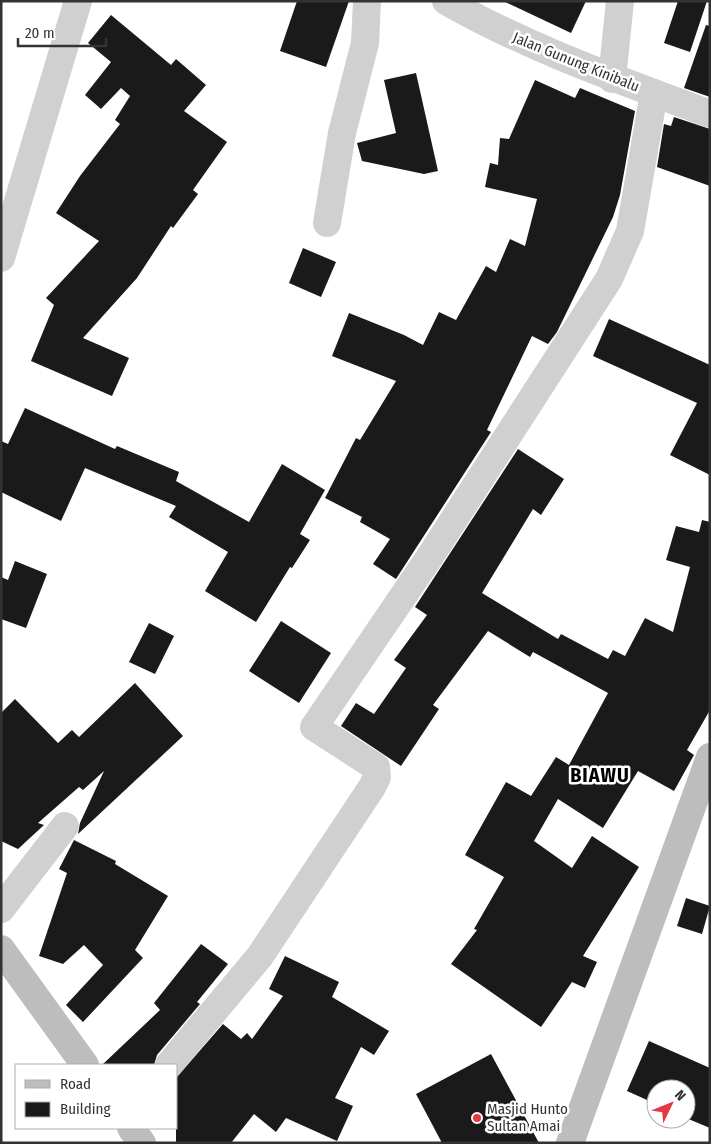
<svg xmlns="http://www.w3.org/2000/svg" width="711" height="1144" font-family="'Fira Sans Condensed',sans-serif">
<rect width="100%" height="100%" fill="#fff"/>
<g fill="#1a1a1a">
<polygon points="297,1 349,1 326,67 280,51"/>
<polygon points="503,1 586,1 571,33"/>
<polygon points="678,1 707,1 690,52 664,43"/>
<polygon points="111,15 171,65 176,59 206,85 184,111 227,142 193,190 198,194 173,228 171,226 137,278 83,338 129,358 112,396 31,361 54,305 46,298 99,241 56,213 80,176 120,124 115,120 130,96 121,88 101,109 85,95 111,62 88,43"/>
<polygon points="706,25 710,26 710,97 684,88"/>
<polygon points="416,73 438,171 424,174 362,161 357,143 396,133 384,80"/>
<polygon points="535,80 575,98 580,88 635,111 620,195 613,217 557,332 548,344 532,336 487,430 491,432 396,579 373,564 390,539 360,522 362,517 325,498 356,438 360,440 396,381 332,356 349,313 404,335 423,345 439,312 456,320 486,266 496,272 510,239 525,246 537,199 485,187 490,163 498,165 500,138 509,139"/>
<polygon points="674,117 710,129 710,186 657,167 664,124 671,126"/>
<polygon points="303,248 336,262 321,297 289,283"/>
<polygon points="609,319 710,365 710,475 670,455 697,403 593,356"/>
<polygon points="25,408 115,449 117,446 179,472 176,481 249,522 282,464 325,490 300,534 310,540 292,568 290,567 256,622 205,591 228,552 169,517 176,506 85,468 61,521 1,492 1,441 8,444"/>
<polygon points="518,449 564,479 541,515 533,509 482,593 558,639 561,634 608,659 613,650 625,656 645,618 673,632 690,567 666,560 676,526 699,532 702,520 710,522 710,710 687,750 694,755 674,791 638,771 603,828 558,799 534,841 572,868 592,836 639,867 583,956 597,962 585,988 572,982 541,1027 451,964 477,930 474,929 504,877 465,855 506,782 531,796 556,757 569,765 608,693 533,652 530,657 488,631 433,705 439,709 401,766 341,726 356,703 374,714 406,668 394,660 427,615 415,607"/>
<polygon points="15,561 47,574 26,628 1,619 1,577 8,580"/>
<polygon points="281,621 331,653 299,703 249,671"/>
<polygon points="149,623 174,636 155,674 129,662"/>
<polygon points="135,683 183,736 78,834 80,823 104,771 83,790 79,787 38,823 44,825 18,849 1,841 1,713 15,699 58,743 72,730 79,737"/>
<polygon points="74,840 116,861 115,864 168,896 135,950 143,958 83,1022 66,1005 103,965 84,945 63,964 39,956 67,873 59,869"/>
<polygon points="686,898 710,906 702,934 677,926"/>
<polygon points="201,944 228,964 197,1002 200,1004 157,1055 154,1065 102,1065 160,1010 154,1003"/>
<polygon points="285,956 339,982 332,997 389,1031 374,1055 361,1047 335,1098 353,1106 337,1141 286,1118 276,1132 254,1114 231,1143 176,1143 176,1078 223,1024 241,1039 247,1033 252,1039 283,996 269,989"/>
<polygon points="649,1041 710,1068 710,1128 686,1118 686,1089 656,1089 656,1104 627,1091"/>
<polygon points="491,1054 539,1143 442,1143 416,1094"/>
</g>
<g fill="none" stroke-linecap="round" stroke-linejoin="round">
<g stroke="#d0d0d0" stroke-width="28">
<path d="M446 1C530 49 620 80 710 114"/>
<polyline points="612,79 620,1"/>
<polyline points="327,223 342,133 365,43 367,1"/>
<polyline points="1,258 78,1"/>
<polyline points="1,909 65,826"/>
<polyline points="169,1065 260,956 372,787 377,777 376,767 314,727 431,555 609,279 630,231 654,93"/>
</g>
<g stroke="#bdbdbd" stroke-width="28">
<polyline points="1,949 85,1065"/>
<polyline points="131,1128 142,1143"/>
<polyline points="570,1143 710,757"/>
</g>
</g>
<circle fill="#e63946" stroke="#fff" stroke-width="2" cx="477" cy="1118" r="5"/>
<g text-anchor="middle" dominant-baseline="central" stroke-width="5" stroke-linejoin="round" paint-order="stroke">
<g font-size="15" fill="#333" stroke="#fff">
<text transform="translate(576 62) rotate(22)">Jalan Gunung Kinibalu</text>
</g>
<g font-size="15" fill="#333" stroke="#fff" text-anchor="start">
<text x="487" y="1109">Masjid Hunto<tspan x="487" dy="17">Sultan Amai</tspan></text>
</g>
<g font-size="20" font-weight="bold" letter-spacing="1" fill="#000" stroke="#fff">
<text x="600" y="775">BIAWU</text>
</g>
</g>
<rect width="711" height="1144" fill="none" stroke="#333333" stroke-width="5"/>
<rect x="15" y="1064" width="162" height="65" fill="#ffffff" stroke="#adadad"/>
<rect x="25" y="1080" width="25" height="8" fill="#bdbdbd" stroke="#adadad"/>
<text x="60" y="1089" font-size="15" fill="#333333">Road</text>
<rect x="25" y="1102" width="25" height="15" fill="#1a1a1a" stroke="#adadad"/>
<text x="60" y="1114" font-size="15" fill="#333333">Building</text>
<g transform="translate(671 1104) rotate(47)"><circle r="24" fill="#ffffff" stroke="#adadad"/>
<path d="M0-4L9 19L0 12L-9 19Z" fill="#e63946"/>
<text y="-8" font-size="14" font-weight="bold" text-anchor="middle" fill="#333333">N</text>
</g>
<path d="M18 38v8h88v-8" fill="none" stroke="#333333" stroke-width="2.5"/>
<text x="25" y="38" font-size="15" fill="#333333" stroke="#ffffff" stroke-width="4" paint-order="stroke">20 m</text>
</svg>
